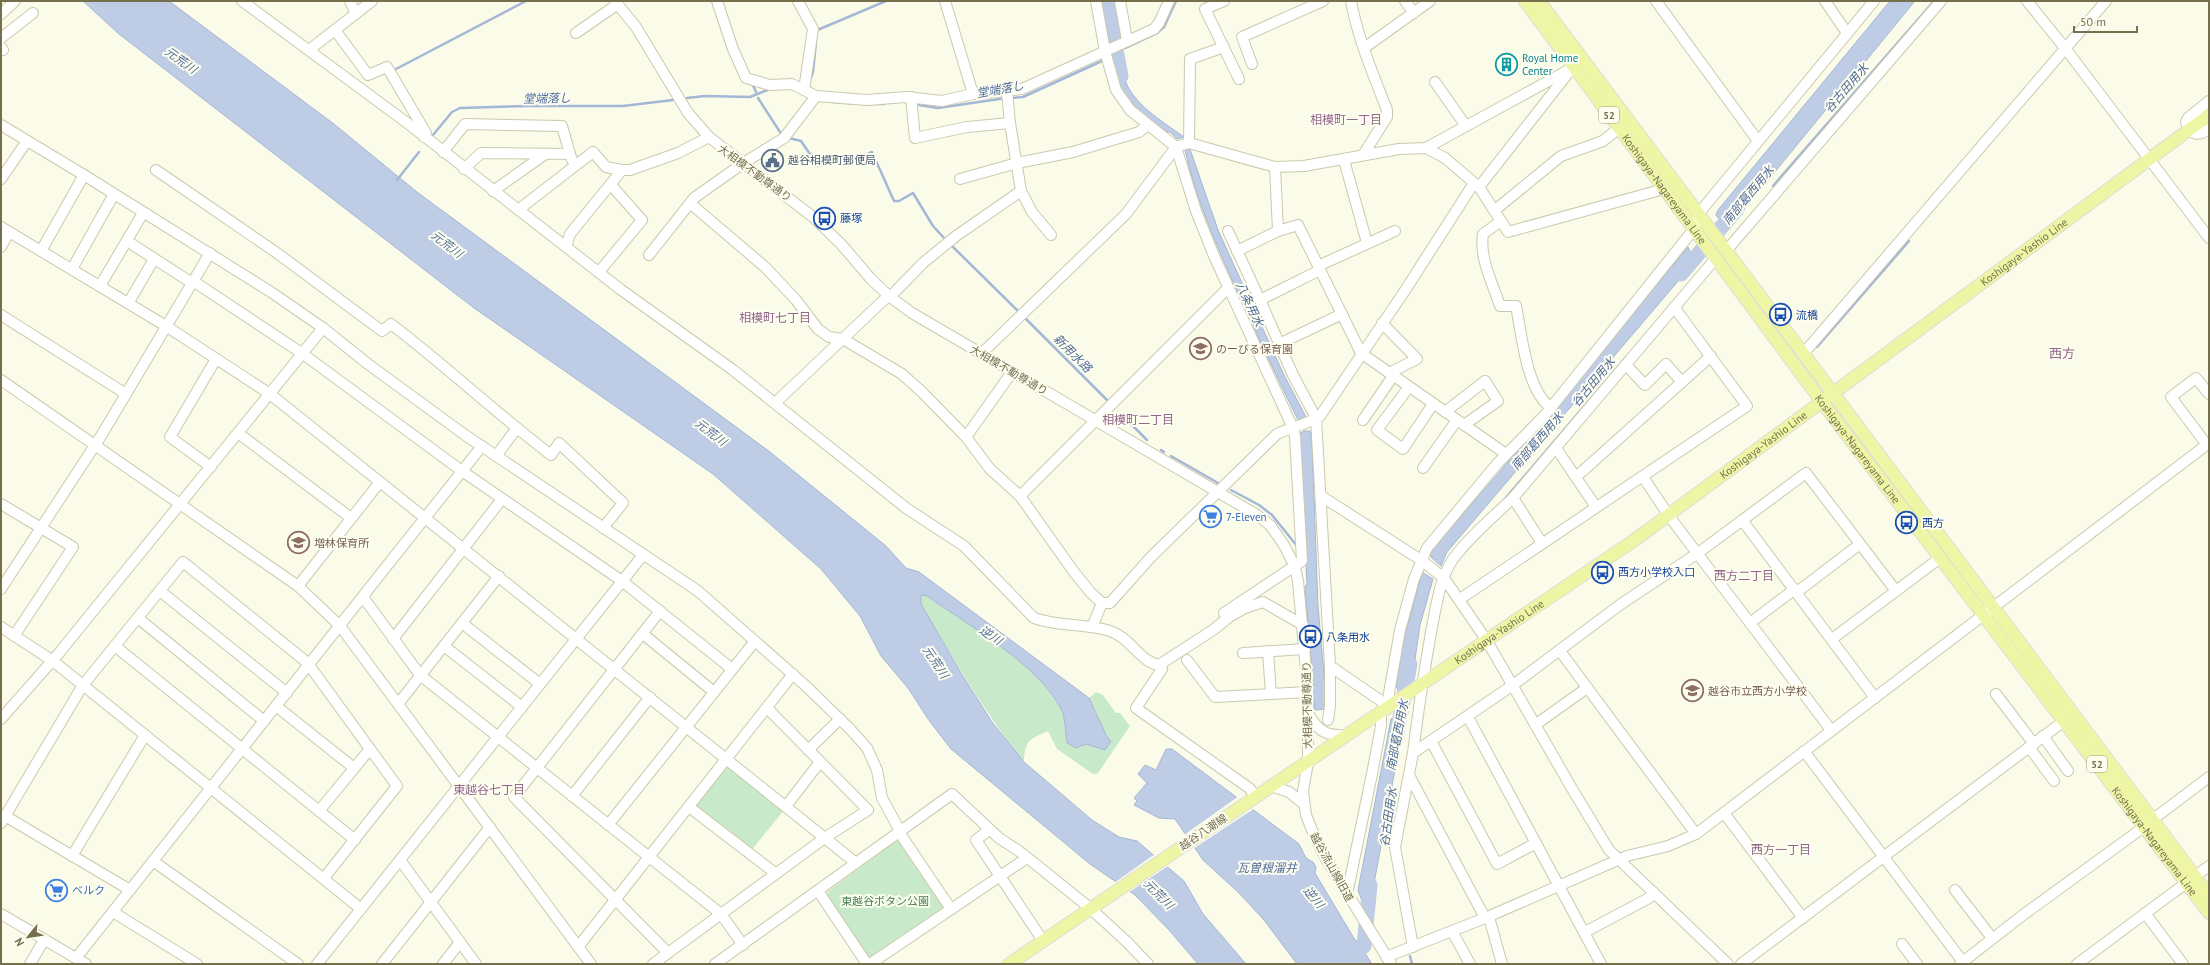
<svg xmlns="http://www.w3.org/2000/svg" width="2210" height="965" font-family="'PT Sans','Noto Sans JP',sans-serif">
<rect width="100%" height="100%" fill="#fafce9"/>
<g fill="#c8e9ca">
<path d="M921 595 927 596C968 625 1037 664 1060 707 1066 717 1065 732 1067 743L1076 748 1086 744 1105 750 1111 741 1107 737 1089 698 1096 692 1103 695 1116 713H1120L1130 726 1098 773 1093 774 1057 749 1048 731C1028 740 1025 740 1024 763 985 712 953 659 921 604Z"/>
<polygon points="726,766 784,810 751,851 697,809 697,804"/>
<polygon points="896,841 902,842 945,906 944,911 873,958 867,957 826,897 828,891"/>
</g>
<g fill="#becde5" stroke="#a5b7d6">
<path d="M83 1H169L334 124 417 192 770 452 886 546 906 568 919 572 1089 698 1107 737 1111 741 1105 750 1086 744 1076 748 1067 743C1065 732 1066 717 1060 707 1037 664 968 625 927 596L921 595V604L961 673 992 722 1024 762 1092 820 1119 837 1137 841 1184 881 1203 914 1246 964H1198L1169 930 1135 895 1090 864 951 749 928 719 908 688 881 656 860 616 821 569 713 474 474 308 119 34Z"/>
<polygon points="1103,1 1111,1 1119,36 1110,40"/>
<polygon points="1890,1 1915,1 1733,223 1726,229 1716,215 1718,210"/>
<path d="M1121 54C1123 65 1123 77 1128 87 1140 109 1165 123 1184 137L1177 139 1170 132H1163L1130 106 1118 84 1112 59Z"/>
<path d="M1190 149 1218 230 1283 373 1306 417 1298 420C1277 378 1258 336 1238 293 1217 246 1196 200 1185 150Z"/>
<polygon points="1688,247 1695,263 1685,273 1447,552 1441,566 1431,557 1430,553 1438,543 1547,417"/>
<polygon points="1304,431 1310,431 1312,443 1318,606 1327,709 1315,710 1305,586 1307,584 1299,434"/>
<polygon points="1422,572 1433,579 1420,625 1412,680 1398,690 1396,685 1404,639"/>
<polygon points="1406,710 1371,900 1367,906 1363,904 1358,890 1391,719"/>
<polygon points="1166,749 1172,749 1299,844 1306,858 1313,862 1316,867 1315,873 1355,940 1362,943 1366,948 1365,953 1372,964 1297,964 1264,920 1239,893 1203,860 1175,819 1159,818 1134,805 1137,801 1134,798 1147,783 1138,774 1145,765 1156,770"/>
</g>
<g fill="#fafce9">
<polygon points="1239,796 1255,808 1193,849 1184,835"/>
<polygon points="1155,854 1168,866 1128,893 1114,883"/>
</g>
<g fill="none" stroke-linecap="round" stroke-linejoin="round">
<g stroke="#a5b7d6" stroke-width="2.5">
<polyline points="815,31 886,1"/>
<polyline points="1125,48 1157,33 1164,27 1176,1"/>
<polyline points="396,69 526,1"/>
<polyline points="810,80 813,72 816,42"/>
<polyline points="752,83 756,92"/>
<polyline points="687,98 705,96 750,97 770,89"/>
<polyline points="758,98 780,132"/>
<polyline points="1011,98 1023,97 1102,61"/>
<polyline points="833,102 862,104"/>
<polyline points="871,104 884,104"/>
<polyline points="919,105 938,108 1006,98"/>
<polyline points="433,135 452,112 460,108 528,106 623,106 673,100"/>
<polyline points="789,138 801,141 818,166 825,165"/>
<polyline points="835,162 853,161 872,152 894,201 899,201 913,193 933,226 944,238"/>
<polyline points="397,180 419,152"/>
<polyline points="1773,186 1934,1"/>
<polyline points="950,244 1018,311"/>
<polyline points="1024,317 1109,402"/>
<polyline points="1817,347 1909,241"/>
<polyline points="1129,422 1147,440"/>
<polyline points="1161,450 1164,452"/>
<polyline points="1171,456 1218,483"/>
<polyline points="1231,490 1259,505 1272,515 1297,546"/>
<polyline points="1504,500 1627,356"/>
<polyline points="1410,956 1412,964"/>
</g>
<g stroke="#becde5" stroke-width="15">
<polyline points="1107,1 1121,76"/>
<polyline points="1681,274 1737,209"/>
<polyline points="1397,733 1410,664"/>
<polyline points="1349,956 1364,946 1370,885"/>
</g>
<defs>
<g id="minor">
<path d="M242 1 410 125 620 289 733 370 906 508 964 546 1034 618C1059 627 1085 623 1110 631 1131 638 1140 662 1159 665L1213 630 1229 617 1245 608 1263 602 1303 625"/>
<polyline points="350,1 356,14"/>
<polyline points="615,1 636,27 688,113 709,137 813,217 841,244 871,279 890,297 912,313 1257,515 1270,525 1284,545 1295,567 1298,581 1308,692 1308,762 1303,791 1306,815 1314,835 1326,859 1391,964"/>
<polyline points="717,1 733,49 746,78 770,85 792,84 816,96 867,100 906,97 942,101 973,94 1022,89 1154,29 1159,23 1169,1"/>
<polyline points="798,1 813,29 804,90"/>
<polyline points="945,1 973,94"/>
<polyline points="1096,1 1105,51 1116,90 1130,110 1176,147 1196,211 1214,256 1292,426 1295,436 1302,561 1224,613"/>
<polyline points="1120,1 1127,40"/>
<polyline points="1224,1 1205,9 1239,79"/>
<path d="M1351 1C1358 39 1373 74 1387 110V117L1363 155"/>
<polyline points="1405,1 1414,13"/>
<polyline points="1656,1 1758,141"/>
<polyline points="1825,1 1847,33"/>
<polyline points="2027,1 2065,48 2209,238"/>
<polyline points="1,14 15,1"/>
<polyline points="335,30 368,75 387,67 426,133 424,137"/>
<polyline points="576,33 618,4"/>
<polyline points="1,38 33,13"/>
<polyline points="1,47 3,50"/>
<polyline points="1364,48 1430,1"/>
<polyline points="309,50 372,1"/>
<polyline points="1252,64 1242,37 1323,1"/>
<polyline points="1435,82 1466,126"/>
<polyline points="1007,92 1010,123 1021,191 1032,212 1051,235"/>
<polyline points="911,97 915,138 967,127 1010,123"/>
<path d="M2209 101 2188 118 2186 122C2190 135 2198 137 2209 129"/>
<polyline points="1,125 84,175 271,292 323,328 368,364 465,435 698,591 807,687 850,729 867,748 877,770 882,798 900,831"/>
<polyline points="1189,143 1190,59 1224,47"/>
<polyline points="1426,148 1445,158 1479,187 1508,232 1664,189"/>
<polyline points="443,152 465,124 562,126 570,154"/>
<polyline points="1344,160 1367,243"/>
<polyline points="1275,167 1278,231"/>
<polyline points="464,169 481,153 570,154 572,160"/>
<path d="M156 170 277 253 382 331 391 324C446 366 496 413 551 455L559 443 623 503 603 528"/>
<polyline points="1,179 27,141"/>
<polyline points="960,179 1017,163 1073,152 1139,132 1148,125"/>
<polyline points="1479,187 1569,72"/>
<polyline points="493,191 544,155"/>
<path d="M691 204 765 267 796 300 818 329 829 337 843 339 902 374 922 392 966 437 990 469 1020 496 1074 572 1091 593 1102 603H1110L1151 557 1277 434C1291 427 1306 425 1320 416L1404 292 1474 183"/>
<polyline points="518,210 593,152 606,167 622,170"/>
<polyline points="1495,210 1561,156 1603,141 1619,128"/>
<path d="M1501 221 1483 234C1479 258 1493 284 1500 306H1516C1522 336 1526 388 1550 407"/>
<polyline points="1,227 166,326 270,394 856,863"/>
<polyline points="1228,231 1260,300"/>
<polyline points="127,241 192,283"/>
<polyline points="1,247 9,232"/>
<polyline points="566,247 570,234 622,170 630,170 678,153 709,137"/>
<polyline points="41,251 84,175"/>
<polyline points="1237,251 1278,231 1298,225 1361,353 1506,454"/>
<polyline points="1726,251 1941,1"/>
<polyline points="649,255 694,198 742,164 784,138 816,96"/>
<polyline points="1318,266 1395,231"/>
<polyline points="72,269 114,194"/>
<polyline points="1320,270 1260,300 1293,375 1316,418 1330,666 1387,705"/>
<polyline points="599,272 642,220 611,185"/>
<polyline points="193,281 303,354 462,471 622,581 732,669"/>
<polyline points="100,286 143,213"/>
<polyline points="890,297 923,263 956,236 1021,191"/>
<polyline points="129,302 154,259"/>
<polyline points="1,315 126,394"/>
<polyline points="1382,323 1417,359 1389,373"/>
<polyline points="1279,344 1342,314"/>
<polyline points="981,354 1126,214 1176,147 1189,143 1275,167 1304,166 1399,149 1426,148 1574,67"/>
<polyline points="1803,354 2106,1"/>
<polyline points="1626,365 1645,385 1666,364 1682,382"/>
<polyline points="1,380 298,586 340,626 591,964"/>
<polyline points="1409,387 1377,430 1403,449 1433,404"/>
<polyline points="775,403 888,296"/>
<polyline points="1445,412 1485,381 1498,401 1464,425"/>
<polyline points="1363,420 1393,376"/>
<polyline points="238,433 351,518"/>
<polyline points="966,437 1012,372"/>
<polyline points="2207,445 2171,397 2196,378 2209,394"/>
<polyline points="1556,448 1596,507"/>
<polyline points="496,456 517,428"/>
<polyline points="211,467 170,437 216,359"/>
<polyline points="1423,468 1457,420"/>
<polyline points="1576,477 1711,356"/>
<polyline points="1643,477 1669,516 1831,730"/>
<polyline points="1020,496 1228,288"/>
<polyline points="1321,496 1421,560 1444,578 1487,641 1571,787 1609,850 1728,964"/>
<polyline points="1,504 73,547 14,636"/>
<polyline points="1742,520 1875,698"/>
<polyline points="1542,543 1513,498 1716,258"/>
<polyline points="298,586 380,482"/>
<polyline points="1,589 101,436 210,253"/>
<polyline points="160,591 287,693"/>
<polyline points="1797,592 1860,544"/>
<polyline points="363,597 420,675 721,914 743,945"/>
<polyline points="1460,599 1747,406 1674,307"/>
<polyline points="660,611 514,797 668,953"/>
<polyline points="138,618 264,721"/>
<polyline points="462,623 540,684"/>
<polyline points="1750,623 1795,589"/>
<polyline points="1,627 53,661 361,909"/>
<polyline points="1092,627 1102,603"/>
<polyline points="643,634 714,692"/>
<polyline points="393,639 502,499"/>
<polyline points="1832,639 1940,558"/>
<polyline points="115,646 355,840"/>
<polyline points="444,646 522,707"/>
<polyline points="1560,651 1696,834"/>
<polyline points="1268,652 1271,694"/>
<polyline points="1243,653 1305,649"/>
<polyline points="1187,660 1215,697 1308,692"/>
<polyline points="309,665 397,786 324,878"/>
<polyline points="1159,665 1162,669 1136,708 1249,788 1256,796"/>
<polyline points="1996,694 2034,744"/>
<polyline points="398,704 499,576"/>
<polyline points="276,706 354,768"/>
<polyline points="1386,710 1400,630 1414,579 1427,548 1496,465 1545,415 1694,229 1698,216 1704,207 1874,1"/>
<path d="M1309 715C1319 733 1328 736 1347 735"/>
<polyline points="1468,717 1601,964"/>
<polyline points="1,719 59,653 323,328"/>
<polyline points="1328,720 1330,706 1330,666"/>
<polyline points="1535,725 1587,688"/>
<polyline points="2043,736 2068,771"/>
<polyline points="1431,741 1497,864 1536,843"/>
<polyline points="2029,747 2054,781"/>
<polyline points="808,750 840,719"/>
<polyline points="1804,751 1963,962"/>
<path d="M1413 753C1418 712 1424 672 1431 632 1436 608 1439 580 1453 559 1470 536 1492 518 1513 498"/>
<polyline points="1409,775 1485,918"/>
<polyline points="1271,786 1289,792 1304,804"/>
<polyline points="572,796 650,697"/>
<polyline points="786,806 820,762"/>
<polyline points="689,807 775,873"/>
<polyline points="319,811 370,749"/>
<polyline points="1724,813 1803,918"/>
<polyline points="5,816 130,890"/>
<polyline points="2152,820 2209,777"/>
<polyline points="1,823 83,685 183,562 309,664"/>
<polyline points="608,825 755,641"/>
<polyline points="989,830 976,840 1043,941"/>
<polyline points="899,832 951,909"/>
<polyline points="72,856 145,735"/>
<polyline points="400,860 476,964"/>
<polyline points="153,861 298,964"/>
<polyline points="1955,890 1992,938"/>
<polyline points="818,891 867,964"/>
<polyline points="1347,894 1372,774 1381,726 1381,714"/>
<polyline points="113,912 197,964"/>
<polyline points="2145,913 2183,964"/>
<polyline points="1,914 86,964"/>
<polyline points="1489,917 1502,964"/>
<polyline points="1452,931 1470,964"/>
<polyline points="1585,932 1649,898 1653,892"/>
<polyline points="1902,944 1917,964"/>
<polyline points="578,947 793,674"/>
<polyline points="1413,947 1395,847 1413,753 1513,685 1621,604 1698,553 1806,473 1896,591"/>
<polyline points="1386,957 1485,918 1627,856 1668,846 1696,834 2209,443"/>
<polyline points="76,958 482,446"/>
<polyline points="30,964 44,940"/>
<polyline points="317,964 643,555"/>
<polyline points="382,964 490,827"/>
<polyline points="443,964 460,942"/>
<polyline points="653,964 826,837 868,810 767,708"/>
<polyline points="715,964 952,794 999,838 1019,851 1090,908 1127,942 1148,964"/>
<polyline points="870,964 1027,858"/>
<polyline points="1741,964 2064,721"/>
<polyline points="1960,964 2023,915 2144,827"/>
<polyline points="2077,964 2209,866"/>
</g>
<g id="major">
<path id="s1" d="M1525 1 1822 402 2209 913"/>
<polyline points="1539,1 2209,895"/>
<path id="s2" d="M1009 964 1636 539 2209 115"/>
</g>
</defs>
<use href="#minor" stroke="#cbc9ad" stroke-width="12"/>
<use href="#major" stroke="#dedcd5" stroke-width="14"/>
<use href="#minor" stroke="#fff" stroke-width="10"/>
<use href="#major" stroke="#eef6a6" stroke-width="12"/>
</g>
<defs>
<symbol id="building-ring" viewBox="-11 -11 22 22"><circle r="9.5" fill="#fdfef0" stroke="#0f9aa8" stroke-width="1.5"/><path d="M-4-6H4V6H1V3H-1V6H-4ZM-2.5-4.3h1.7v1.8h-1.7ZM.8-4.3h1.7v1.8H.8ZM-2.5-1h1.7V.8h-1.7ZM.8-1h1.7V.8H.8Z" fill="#0f9aa8"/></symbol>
<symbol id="civic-ring" viewBox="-11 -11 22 22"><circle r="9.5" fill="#fdfef0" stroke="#5c6f8a" stroke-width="1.5"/><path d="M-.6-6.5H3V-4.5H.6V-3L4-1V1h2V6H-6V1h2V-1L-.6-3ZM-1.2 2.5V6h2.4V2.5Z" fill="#5c6f8a"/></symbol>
<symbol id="bus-ring" viewBox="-11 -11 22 22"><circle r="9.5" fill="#fdfef0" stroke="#1a4fb4" stroke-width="1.5"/><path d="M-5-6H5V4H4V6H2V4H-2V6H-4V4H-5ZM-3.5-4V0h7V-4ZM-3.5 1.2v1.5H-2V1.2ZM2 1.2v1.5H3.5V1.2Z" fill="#1a4fb4"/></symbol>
<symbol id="school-ring" viewBox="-11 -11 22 22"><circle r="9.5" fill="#fdfef0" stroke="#8d6e63" stroke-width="1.5"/><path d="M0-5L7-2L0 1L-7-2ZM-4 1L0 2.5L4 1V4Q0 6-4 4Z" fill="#8d6e63"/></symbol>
<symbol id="supermarket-ring" viewBox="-11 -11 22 22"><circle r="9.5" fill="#fdfef0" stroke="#3f7fe0" stroke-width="1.5"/><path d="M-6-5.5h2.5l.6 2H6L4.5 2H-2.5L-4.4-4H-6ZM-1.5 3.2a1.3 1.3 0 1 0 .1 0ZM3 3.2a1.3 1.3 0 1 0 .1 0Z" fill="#3f7fe0"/></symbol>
</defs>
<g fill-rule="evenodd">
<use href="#building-ring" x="1494" y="52" width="25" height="25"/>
<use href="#civic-ring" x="760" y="148" width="25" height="25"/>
<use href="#bus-ring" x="812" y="206" width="25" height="25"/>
<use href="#bus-ring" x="1768" y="302" width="25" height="25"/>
<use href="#school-ring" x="1188" y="336" width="25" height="25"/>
<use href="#supermarket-ring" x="1198" y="504" width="25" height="25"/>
<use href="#bus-ring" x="1894" y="510" width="25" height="25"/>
<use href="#school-ring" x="286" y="530" width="25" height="25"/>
<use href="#bus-ring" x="1590" y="560" width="25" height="25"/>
<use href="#bus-ring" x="1298" y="624" width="25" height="25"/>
<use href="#school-ring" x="1680" y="678" width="25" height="25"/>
<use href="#supermarket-ring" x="44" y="878" width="25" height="25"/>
</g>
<g text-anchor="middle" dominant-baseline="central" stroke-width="4" stroke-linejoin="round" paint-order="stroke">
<g fill="#fdfef0" stroke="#9e9a7f" stroke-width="1">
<rect x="1599" y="107" width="20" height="16" rx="3"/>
<rect x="2087" y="756" width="20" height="16" rx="3"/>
</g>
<g font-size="10" font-weight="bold" fill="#756f4e">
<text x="1609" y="115">52</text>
<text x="2097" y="764">52</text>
</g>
<g font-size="11" fill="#0d838f" stroke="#fdfef0" text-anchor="start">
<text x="1522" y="58">Royal Home<tspan x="1522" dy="13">Center</tspan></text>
</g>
<g font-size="11" fill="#4e5e75" stroke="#fdfef0" text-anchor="start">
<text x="788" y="160">越谷相模町郵便局</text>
</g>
<g font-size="11" fill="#756f4e" stroke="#fdfef0">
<text transform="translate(755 173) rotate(36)">大相模不動尊通り</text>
<text stroke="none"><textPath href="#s1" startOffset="234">Koshigaya-Nagareyama Line</textPath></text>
<text stroke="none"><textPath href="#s2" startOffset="1240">Koshigaya-Yashio Line</textPath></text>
<text transform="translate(1009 370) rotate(30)">大相模不動尊通り</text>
<text stroke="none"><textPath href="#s2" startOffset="916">Koshigaya-Yashio Line</textPath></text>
<text stroke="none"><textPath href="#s1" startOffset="558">Koshigaya-Nagareyama Line</textPath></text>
<text stroke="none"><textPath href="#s2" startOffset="592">Koshigaya-Yashio Line</textPath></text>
<text transform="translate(1307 705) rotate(-91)">大相模不動尊通り</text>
<text transform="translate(1203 832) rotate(-34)">越谷八潮線</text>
<text stroke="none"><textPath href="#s1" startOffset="1050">Koshigaya-Nagareyama Line</textPath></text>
<text transform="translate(1332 867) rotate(61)">越谷流山線旧道</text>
</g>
<g font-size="11" fill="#164399" stroke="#fdfef0" text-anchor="start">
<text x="840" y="218">藤塚</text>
<text x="1796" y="315">流橋</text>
<text x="1922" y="523">西方</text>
<text x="1618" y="572">西方小学校入口</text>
<text x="1326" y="637">八条用水</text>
</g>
<g font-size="11" fill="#785e54" stroke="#fdfef0" text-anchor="start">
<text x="1216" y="349">のーびる保育園</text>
<text x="314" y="543">増林保育所</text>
<text x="1708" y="691">越谷市立西方小学校</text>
</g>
<g font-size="11" fill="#366cbe" stroke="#fdfef0" text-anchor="start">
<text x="1226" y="517">7-Eleven</text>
<text x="72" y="890">ベルク</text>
</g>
<g font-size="11" fill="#498054" stroke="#fdfef0">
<text x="885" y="901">東越谷ボタン公園</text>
</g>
<g font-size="12" font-style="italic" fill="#526c9c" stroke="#fdfef0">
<text transform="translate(181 60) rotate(35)">元荒川</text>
<text transform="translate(1846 88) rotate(-49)">谷古田用水</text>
<text transform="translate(1000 89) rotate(-10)">堂端落し</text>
<text transform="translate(547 98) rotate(-1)">堂端落し</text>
<text transform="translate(1748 195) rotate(-50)">南部葛西用水</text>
<text transform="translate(447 244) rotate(37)">元荒川</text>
<text transform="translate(1250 304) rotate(65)">八条用水</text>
<text transform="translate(1073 353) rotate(45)">新用水路</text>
<text transform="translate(1593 382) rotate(-50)">谷古田用水</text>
<text transform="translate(711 432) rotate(37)">元荒川</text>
<text transform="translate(1537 441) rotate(-49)">南部葛西用水</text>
<text transform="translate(991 635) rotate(34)">逆川</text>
<text transform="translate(936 662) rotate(56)">元荒川</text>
<text transform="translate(1397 735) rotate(-79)">南部葛西用水</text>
<text transform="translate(1388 817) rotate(-82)">谷古田用水</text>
<text x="1267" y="867">瓦曽根溜井</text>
<text transform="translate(1159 894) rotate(45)">元荒川</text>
<text transform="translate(1314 897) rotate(50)">逆川</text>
</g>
<g font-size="12" fill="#91668b" stroke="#fdfef0">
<text x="1346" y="119">相模町一丁目</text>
<text x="775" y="317">相模町七丁目</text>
<text x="1138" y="419">相模町二丁目</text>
<text x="1744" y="575">西方二丁目</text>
<text x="489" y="789">東越谷七丁目</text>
<text x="1781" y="849">西方一丁目</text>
</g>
<g font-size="13" fill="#91668b" stroke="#fdfef0">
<text x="2062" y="353">西方</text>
</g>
</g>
<rect width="2210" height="965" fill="none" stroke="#756f4e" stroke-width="4"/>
<g transform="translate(28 937) rotate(240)" stroke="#fdfef0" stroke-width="3" paint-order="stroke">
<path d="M0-3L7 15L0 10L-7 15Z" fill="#756f4e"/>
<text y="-6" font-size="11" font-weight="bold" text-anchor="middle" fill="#756f4e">N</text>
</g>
<path d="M2074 26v6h63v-6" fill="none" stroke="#756f4e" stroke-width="2"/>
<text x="2080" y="26" font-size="12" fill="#756f4e" stroke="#fdfef0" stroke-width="3" paint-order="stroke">50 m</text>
</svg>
